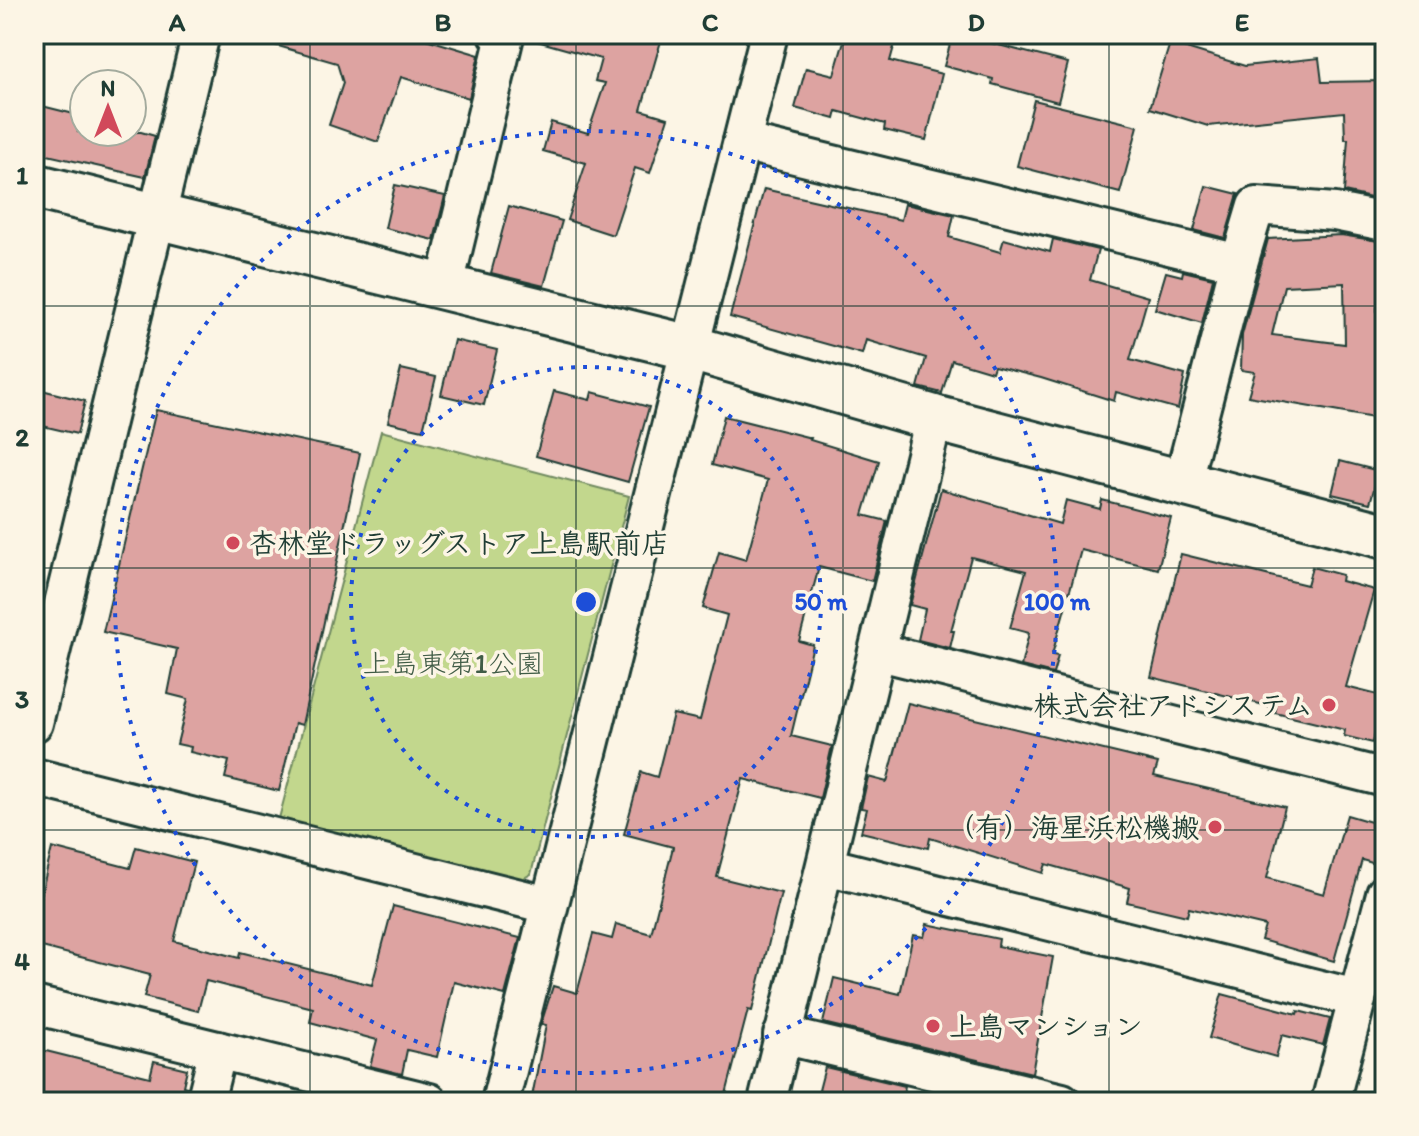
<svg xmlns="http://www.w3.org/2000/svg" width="1419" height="1136" font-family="Itim,'Klee One',sans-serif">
<rect width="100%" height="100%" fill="#fcf5e5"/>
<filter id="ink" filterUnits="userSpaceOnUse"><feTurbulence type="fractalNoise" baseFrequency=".0125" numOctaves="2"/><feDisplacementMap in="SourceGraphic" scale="16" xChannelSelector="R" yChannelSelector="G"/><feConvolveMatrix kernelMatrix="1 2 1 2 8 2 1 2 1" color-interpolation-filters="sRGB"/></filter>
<g filter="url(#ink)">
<polygon fill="#c2d78d" stroke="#708a60" stroke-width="2" points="381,431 629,496 531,874 504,889 276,830"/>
<g fill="#dda3a1" stroke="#1f3d34" stroke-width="2" fill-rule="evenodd">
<polygon points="262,34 394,34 415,40 416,36 479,55 469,98 401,77 378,142 329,125 343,83 337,63 261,41"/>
<polygon points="538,34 663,34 641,110 668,118 650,173 635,168 613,235 567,220 586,163 543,151 551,122 588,133 605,83 595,81 601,59 537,41"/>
<polygon points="846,34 861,34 895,43 890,61 942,74 926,140 884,130 885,124 837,111 835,119 795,108 806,68 834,75"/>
<polygon points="953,34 989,34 987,42 1068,63 1058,102 992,84 993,79 944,66"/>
<polygon points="1170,43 1245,66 1319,58 1322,82 1383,81 1385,201 1344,192 1348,139 1345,139 1344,112 1208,126 1150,108"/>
<polygon points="1034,100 1138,126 1120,193 1017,166"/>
<polygon points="34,104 82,116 78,132 141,132 155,136 145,177 34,152"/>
<polygon points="395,185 445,196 434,240 385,228"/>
<polygon points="1206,186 1238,194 1225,238 1194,230"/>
<polygon points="764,189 901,220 905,204 954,215 949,237 1000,252 1004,239 1050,252 1053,239 1098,250 1090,280 1148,297 1130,360 1185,375 1178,409 1116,392 1114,401 1041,378 994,366 992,372 952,360 942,393 918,387 926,358 866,340 862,354 730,317"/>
<polygon points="509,206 562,221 544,286 491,273"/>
<path d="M1341 235 1385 242V309L1377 308V372L1385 373V420L1248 396 1255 372 1241 370 1242 335 1268 239ZM1344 283 1345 344 1272 335 1284 286Z"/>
<polygon points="1183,271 1213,278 1202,323 1155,309 1166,272 1182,276"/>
<polygon points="454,340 497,350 484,405 441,395"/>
<polygon points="401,369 436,377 423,430 388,422"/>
<polygon points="34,388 85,401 77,434 34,424"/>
<polygon points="554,391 590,400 592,392 649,407 628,482 536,456"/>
<polygon points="156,410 360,453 302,725 295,723 279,791 225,778 229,761 190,752 191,747 177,744 188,699 168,694 177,649 103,632"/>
<polygon points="724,416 811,438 810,440 879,461 863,515 887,521 872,581 819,567 799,641 813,645 791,736 832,746 820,798 743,779 717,877 781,893 752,1011 748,1010 724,1102 531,1102 546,1025 541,1024 553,986 577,993 593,934 612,939 616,924 651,934 673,847 624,834 641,772 657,777 673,714 700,720 727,615 703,608 719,552 746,560 768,480 712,465"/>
<polygon points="1340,461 1379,471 1370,503 1332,494"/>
<polygon points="941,489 1060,524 1066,500 1100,509 1102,500 1171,518 1158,569 1081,550 1052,655 1058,656 1053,674 1021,666 1029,633 1010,628 1026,571 971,557 951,631 954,631 950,648 918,640 925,609 910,605"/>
<polygon points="1181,554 1307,585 1312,567 1342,575 1341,581 1374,590 1346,687 1382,696 1373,743 1344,736 1345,730 1275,713 1276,708 1151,677"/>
<polygon points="908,703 1158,763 1154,776 1285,807 1267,878 1324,894 1347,815 1385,826 1385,846 1379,865 1362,860 1334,961 1261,940 1265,926 1189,908 1187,916 1127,902 1130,888 1046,864 1043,873 930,838 928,848 861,832 867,809 861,808 868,777 887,782"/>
<polygon points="136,847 194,862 174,941 239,958 240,952 372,985 393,906 520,938 505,995 454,982 437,1057 407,1050 402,1074 370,1066 377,1040 310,1022 313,1008 206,981 198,1011 144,997 150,975 34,945 34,906 38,907 52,848 130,868"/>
<polygon points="927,924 999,939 998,946 1053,957 1032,1073 823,1023 834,978 900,994 913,935 924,937"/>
<polygon points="1222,994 1297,1014 1298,1011 1330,1019 1323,1045 1282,1035 1276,1057 1209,1038"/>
<polygon points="34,1048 150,1077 154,1061 187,1069 183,1086 187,1087 185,1102 59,1102 34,1096"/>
<polygon points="825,1067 905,1086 901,1102 816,1102"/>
</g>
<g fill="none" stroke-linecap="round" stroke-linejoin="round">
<defs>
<g id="minor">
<polyline points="742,142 1239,263 1182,484"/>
<polyline points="1239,263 1256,206 1335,212 1385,222"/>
<polyline points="444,289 505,36 498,34"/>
<polyline points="880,652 1385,778"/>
<polyline points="34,723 201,34"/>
<polyline points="34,777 548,905"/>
<polyline points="826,866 1356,998"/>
<polyline points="34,1005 429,1102"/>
<polyline points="782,1035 1062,1102"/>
<polyline points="205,1102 218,1050"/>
<polyline points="500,1102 769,34"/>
<polyline points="767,1102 934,418"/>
<polyline points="1330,1102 1385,894"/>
</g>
<polyline id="tertiary" points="34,186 687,347 934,418 1385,536"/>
</defs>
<use href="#minor" stroke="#1f3d34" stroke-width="42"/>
<use href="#tertiary" stroke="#1f3d34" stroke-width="50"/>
<use href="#minor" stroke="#fcf5e5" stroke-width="36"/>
<use href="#tertiary" stroke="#fcf5e5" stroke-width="44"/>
</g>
</g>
<path fill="none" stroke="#1f3d34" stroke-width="2" stroke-opacity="0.55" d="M310 34V1102M576 34V1102M843 34V1102M1109 34V1102M34 306H1385M34 568H1385M34 830H1385"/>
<g fill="none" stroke="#1d4ed8" stroke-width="4" stroke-dasharray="4 8">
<circle cx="586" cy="602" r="235"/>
<circle cx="586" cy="602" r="471"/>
</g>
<g fill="#d1495b" stroke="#fcf5e5" stroke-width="3">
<circle cx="233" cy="543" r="8"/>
<circle cx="1329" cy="705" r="8"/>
<circle cx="1215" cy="827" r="8"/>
<circle cx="933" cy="1026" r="8"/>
</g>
<g text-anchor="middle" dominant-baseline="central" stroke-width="7" stroke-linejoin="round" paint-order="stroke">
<g font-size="28" font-weight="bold" fill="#1f3d34" stroke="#fcf5e5" text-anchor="start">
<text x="249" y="543">杏林堂ドラッグストア上島駅前店</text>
<text x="1313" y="705" text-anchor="end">株式会社アドシステム</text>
<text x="1199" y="827" text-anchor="end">（有）海星浜松機搬</text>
<text x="949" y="1026">上島マンション</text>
</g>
<g font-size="28" fill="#405c46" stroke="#fcf5e5">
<text x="453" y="663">上島東第1公園</text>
</g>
</g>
<circle cx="586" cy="602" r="12" fill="#1d4ed8" stroke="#fcf5e5" stroke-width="4"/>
<g font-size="24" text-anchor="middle" font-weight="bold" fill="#1d4ed8" stroke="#fcf5e5" stroke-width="7" stroke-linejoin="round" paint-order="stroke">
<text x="821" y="610">50 m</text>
<text x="1057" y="610">100 m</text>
</g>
<rect width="1419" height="1136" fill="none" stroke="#fcf5e5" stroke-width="88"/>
<g transform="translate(108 108)"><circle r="38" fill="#fcf5e5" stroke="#a4ab9e" stroke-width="2"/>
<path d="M0-6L14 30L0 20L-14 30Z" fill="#d1495b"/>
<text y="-12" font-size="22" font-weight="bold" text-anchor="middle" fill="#1f3d34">N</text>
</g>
<rect x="44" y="44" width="1331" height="1048" fill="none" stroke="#1f3d34" stroke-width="3"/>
<g font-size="26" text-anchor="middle" font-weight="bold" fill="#1f3d34">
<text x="177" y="31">A</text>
<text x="443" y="31">B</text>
<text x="710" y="31">C</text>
<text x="976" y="31">D</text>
<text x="1242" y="31">E</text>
<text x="22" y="184">1</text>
<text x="22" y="446">2</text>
<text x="22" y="708">3</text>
<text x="22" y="970">4</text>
</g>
</svg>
